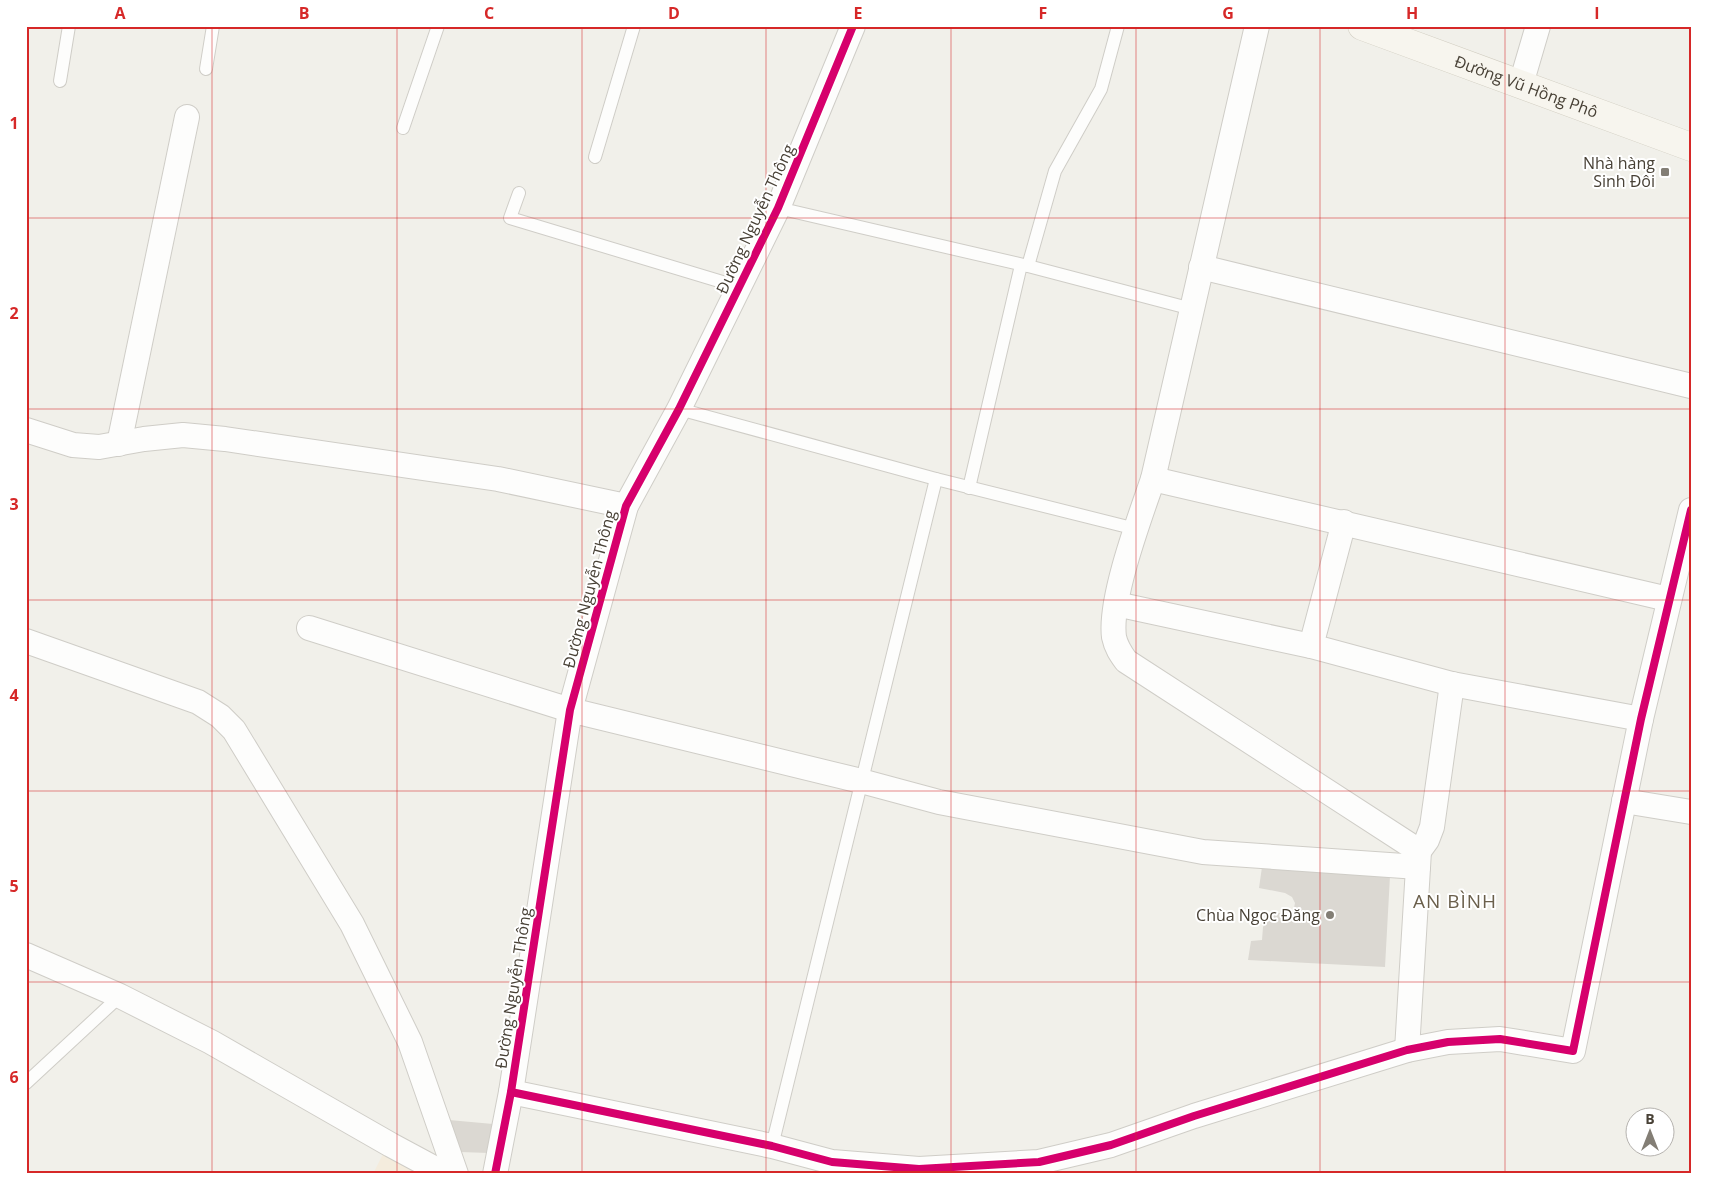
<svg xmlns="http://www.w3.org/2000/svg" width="1717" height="1200" font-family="'Open Sans',sans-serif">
<rect width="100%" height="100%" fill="#f1f0ea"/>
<polygon fill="#f4ecdd" points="383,1154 422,1174 373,1174"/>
<g fill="#dbd8d2">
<polygon points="1262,867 1390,876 1385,967 1248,960 1251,941 1262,940 1263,927 1267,920 1277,913 1293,913 1295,903 1292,897 1285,893 1259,888"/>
<polygon points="449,1120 493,1124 489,1153 460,1152"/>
</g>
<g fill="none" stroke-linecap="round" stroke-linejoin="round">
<defs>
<g id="lane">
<polyline points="206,69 213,26"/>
<polyline points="60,81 69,26"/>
<polyline points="403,128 438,26"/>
<polyline points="595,157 634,26"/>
<polyline points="519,193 510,218 739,287"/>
<polyline points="778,208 1028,266 1192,309"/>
<polyline points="1028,266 1055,171 1101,89 1118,26"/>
<polyline points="679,409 936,479 1136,529"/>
<polyline points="969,488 1021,265"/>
<polyline points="26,1083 120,996"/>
<polyline points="772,1146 936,479"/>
</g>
<g id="street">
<path d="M1257 26 1153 479C1140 517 1109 599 1114 637 1116 647 1121 654 1126 661L1419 851 1407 1050"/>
<polyline points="1521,84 1538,26"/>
<polyline points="1201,267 1691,386"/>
<polyline points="26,430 73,445 99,447 144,439 183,435 225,439 498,479 626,506"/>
<polyline points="119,444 187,117"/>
<polyline points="1153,479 1668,599"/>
<polyline points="1116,604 1311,646 1452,684 1641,719"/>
<polyline points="309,628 570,710 861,781 939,802 1203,852 1418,867"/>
<polyline points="26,641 198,702 220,716 234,730 352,924 410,1042 456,1174"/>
<polyline points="1311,646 1344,522"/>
<polyline points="1624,801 1691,812"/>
<polyline points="1419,851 1427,840 1432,827 1452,684"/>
<polyline points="26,955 120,996 211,1042 391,1145 445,1174"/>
<polyline points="511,1092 772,1146 832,1162 919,1169 1039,1162 1111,1145 1194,1116 1407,1050 1448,1042 1500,1039 1573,1051 1641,719 1691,510"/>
<polyline points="495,1174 511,1092 570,710 626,506 679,409 778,208 853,26"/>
</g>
<g id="secondary">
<path id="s1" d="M1362 26 1691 147"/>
</g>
</defs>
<use href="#lane" stroke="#cfcdc7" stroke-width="14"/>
<use href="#street" stroke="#cfcdc7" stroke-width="26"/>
<use href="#secondary" stroke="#d1cdc1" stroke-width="29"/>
<use href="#lane" stroke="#fdfdfc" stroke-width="12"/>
<use href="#street" stroke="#fdfdfc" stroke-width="24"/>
<use href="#secondary" stroke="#f7f5ee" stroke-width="28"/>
<defs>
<g id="cycleway">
<polyline points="511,1092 772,1146 832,1162 919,1169 1039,1162 1111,1145 1194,1116 1407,1050 1448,1042 1500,1039 1573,1051 1641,719 1691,510"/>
<polyline points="495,1174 511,1092 570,710 626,506 679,409 778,208 853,26"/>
</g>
</defs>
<use href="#cycleway" stroke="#fff" stroke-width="11"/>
<use href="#cycleway" stroke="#d6006c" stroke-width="8"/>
</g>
<path fill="none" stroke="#d62828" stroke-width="1" stroke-opacity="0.55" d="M212 26V1174M397 26V1174M582 26V1174M766 26V1174M951 26V1174M1136 26V1174M1320 26V1174M1505 26V1174M26 218H1691M26 409H1691M26 600H1691M26 791H1691M26 982H1691"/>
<g fill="#837e75" stroke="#fff" stroke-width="2">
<rect x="1660" y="167" width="10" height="10" rx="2.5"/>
<circle cx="1330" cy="915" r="5"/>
</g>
<g text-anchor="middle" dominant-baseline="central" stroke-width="4" stroke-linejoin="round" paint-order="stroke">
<g font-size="16" fill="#484136" stroke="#fff">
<text stroke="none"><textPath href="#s1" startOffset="175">Đường Vũ Hồng Phô</textPath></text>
<text transform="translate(755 219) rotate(-65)">Đường Nguyễn Thông</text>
<text transform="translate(589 589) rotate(-75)">Đường Nguyễn Thông</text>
<text transform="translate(513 988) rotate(-81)">Đường Nguyễn Thông</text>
</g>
<g font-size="16" fill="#484136" stroke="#fff" text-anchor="end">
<text x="1655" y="163">Nhà hàng<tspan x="1655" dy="18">Sinh Đôi</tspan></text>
<text x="1320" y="915">Chùa Ngọc Đăng</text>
</g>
<g font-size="19" letter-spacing="1" fill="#6b604c" stroke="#fff">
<text x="1455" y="901">AN BÌNH</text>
</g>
</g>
<rect width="1717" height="1200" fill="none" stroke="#ffffff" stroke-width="55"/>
<g transform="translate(1650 1132)"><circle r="24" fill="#ffffff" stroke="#b6b3af"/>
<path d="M0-4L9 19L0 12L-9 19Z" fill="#837e75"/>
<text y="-8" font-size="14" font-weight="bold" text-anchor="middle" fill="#484136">B</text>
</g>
<rect x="28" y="28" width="1662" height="1144" fill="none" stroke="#d62828" stroke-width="2"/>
<g font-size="16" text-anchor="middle" font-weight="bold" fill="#d62828">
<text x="120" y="19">A</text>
<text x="304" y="19">B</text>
<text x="489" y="19">C</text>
<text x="674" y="19">D</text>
<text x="858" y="19">E</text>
<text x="1043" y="19">F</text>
<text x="1228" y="19">G</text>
<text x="1412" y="19">H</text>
<text x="1597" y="19">I</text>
<text x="14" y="129">1</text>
<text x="14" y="319">2</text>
<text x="14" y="510">3</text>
<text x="14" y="701">4</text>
<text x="14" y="892">5</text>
<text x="14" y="1083">6</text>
</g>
</svg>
